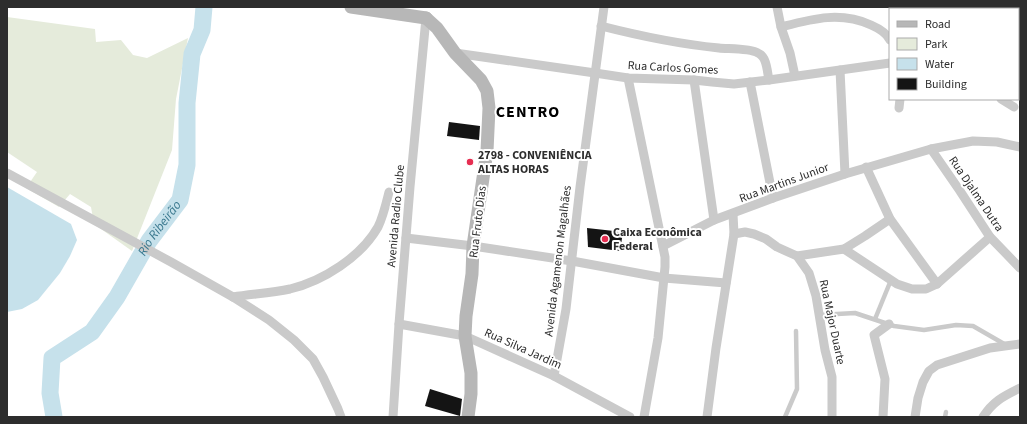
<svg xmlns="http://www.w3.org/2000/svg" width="1027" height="424" font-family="'Source Sans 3',sans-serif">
<rect width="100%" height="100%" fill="#fff"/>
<polygon fill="#e5ebdb" points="7,17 95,29 96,42 121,40 133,55 147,58 188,38 176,99 172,150 132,251 94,224 91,207 70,194 59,207 26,188 37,172 7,152"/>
<polygon fill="#c6e1eb" points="7,187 71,224 77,240 70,256 60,273 38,300 22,309 7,312"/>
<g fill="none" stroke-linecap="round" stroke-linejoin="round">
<path stroke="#c6e1eb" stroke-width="17" id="s1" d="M54 417 50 393 52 358 92 332 117 297 149 241 180 200 187 165V103L192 54 202 30 204 7"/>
</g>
<g fill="#141414">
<polygon points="449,122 480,126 479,140 447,136"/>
<polygon points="587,228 623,232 620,251 588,247"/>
<polygon points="430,389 462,399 460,416 425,406"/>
</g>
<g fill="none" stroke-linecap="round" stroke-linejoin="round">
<g stroke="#cacaca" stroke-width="4.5">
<polyline points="819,315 855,313 894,326 924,330 956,325 973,326 1006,345"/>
<polyline points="875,319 891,280"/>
<polyline points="785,417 797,389 796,331"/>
<polyline points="945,417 946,412"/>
</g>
<g stroke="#cacaca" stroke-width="9">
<polyline points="777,7 781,27 790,53 795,76"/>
<polyline points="917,7 919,9"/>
<polyline points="1011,7 1014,9"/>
<path d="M601 26C640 36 679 44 719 48 728 49 750 48 758 53 767 57 767 71 769 80"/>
<path d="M781 27C812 19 840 11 871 25 878 28 886 32 890 40"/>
<polyline points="455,53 595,73 628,78 694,80 712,82 734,84 769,80 890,63"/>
<polyline points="840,70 845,174"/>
<polyline points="628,78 665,257 665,267 658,338 644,417"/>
<polyline points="694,80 714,220"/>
<polyline points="750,82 773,198"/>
<polyline points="1001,99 1014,107"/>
<polyline points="899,108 900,99"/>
<polyline points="931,149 960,191 990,237 1020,268"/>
<polyline points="866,167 890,219 937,284"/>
<polyline points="7,173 171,262 233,297 269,320 294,340 313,359 323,377 338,409 341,417"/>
<polyline points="734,234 745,232 754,234 766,239 777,247 797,256 809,273 816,296 825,350 832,377 832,417"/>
<polyline points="406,238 473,246 572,261 664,278 726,283"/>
<polyline points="663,246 714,220 773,198 845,174 931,149 973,141 997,142 1020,147"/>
<polyline points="844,249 897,284 912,289 926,289 937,284 990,237"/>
<polyline points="797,256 844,249 865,236 890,219"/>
<path d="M233 297C252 294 271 293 290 289 323 281 361 257 378 227 383 217 386 204 389 192"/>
<polyline points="399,324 465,336 554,376 630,417"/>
<polyline points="554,376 566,309 580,187 604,7"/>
<polyline points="393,417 399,324 410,187 426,18"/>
<polyline points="707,417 716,348 734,234 733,214"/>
<polyline points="883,417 885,379 874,335 889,324"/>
<polyline points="915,417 918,398 923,382 929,371 937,365 990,348 1020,344"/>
<path d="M983 417C993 401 1004 396 1020 388"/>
</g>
<g stroke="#b7b7b7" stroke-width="13">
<polyline points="351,7 426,18"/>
<polyline points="426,18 437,28 455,53 481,80 487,91 489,108 487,151 473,246 472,274 466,316 465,336 471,373 471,394 468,417"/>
</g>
</g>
<g fill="#e62e51" stroke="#fff" stroke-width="1.5">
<circle cx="470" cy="162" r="4"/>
<circle cx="605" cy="239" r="4"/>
</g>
<g text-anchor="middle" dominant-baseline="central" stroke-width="4" stroke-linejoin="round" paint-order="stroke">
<g font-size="12" fill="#2d2d2d" stroke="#fff">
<text transform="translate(673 68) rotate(3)">Rua Carlos Gomes</text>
<text transform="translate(784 183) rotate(-20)">Rua Martins Junior</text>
<text transform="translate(976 194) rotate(56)">Rua Djalma Dutra</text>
<text transform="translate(396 216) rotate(-85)">Avenida Radio Clube</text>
<text transform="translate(478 222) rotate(-83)">Rua Fruto Dias</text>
<text transform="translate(558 261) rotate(-83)">Avenida Agamenon Magalhães</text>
<text transform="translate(832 322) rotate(78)">Rua Major Duarte</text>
<text transform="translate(523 349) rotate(24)">Rua Silva Jardim</text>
</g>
<g font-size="12" font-weight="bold" fill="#2d2d2d" stroke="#fff" text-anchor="start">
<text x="478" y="155">2798 - CONVENIÊNCIA<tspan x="478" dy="14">ALTAS HORAS</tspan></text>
<text x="613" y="232">Caixa Econômica<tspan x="613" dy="14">Federal</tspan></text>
</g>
<g font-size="13" font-style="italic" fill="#3b798f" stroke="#fff">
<text stroke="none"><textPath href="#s1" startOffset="231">Rio Ribeirão</textPath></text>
</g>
<g font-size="16" font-weight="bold" letter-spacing="1" fill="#000" stroke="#fff">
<text x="528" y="112">CENTRO</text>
</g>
</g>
<rect width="1027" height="424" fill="none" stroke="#2d2d2d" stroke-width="16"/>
<rect x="889" y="8" width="130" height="92" fill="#ffffff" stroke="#ababab"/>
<rect x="897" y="21" width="20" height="6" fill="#b7b7b7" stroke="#ababab"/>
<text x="925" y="28" font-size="12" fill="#2d2d2d">Road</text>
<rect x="897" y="38" width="20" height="12" fill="#e5ebdb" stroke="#ababab"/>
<text x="925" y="48" font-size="12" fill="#2d2d2d">Park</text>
<rect x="897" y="58" width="20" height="12" fill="#c6e1eb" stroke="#ababab"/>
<text x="925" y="68" font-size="12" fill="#2d2d2d">Water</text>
<rect x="897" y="78" width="20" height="12" fill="#141414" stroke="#ababab"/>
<text x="925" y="88" font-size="12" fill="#2d2d2d">Building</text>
</svg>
